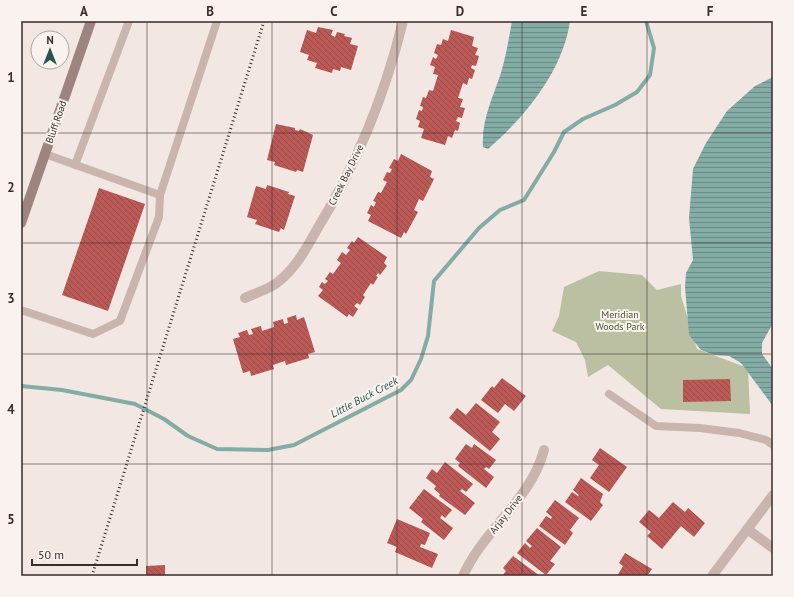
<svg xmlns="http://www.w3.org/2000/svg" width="794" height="597" font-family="'PT Sans',sans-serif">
<defs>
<pattern id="water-rules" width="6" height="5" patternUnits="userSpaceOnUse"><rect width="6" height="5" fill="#83aca5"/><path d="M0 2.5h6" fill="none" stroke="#6c8c87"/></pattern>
<pattern id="building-back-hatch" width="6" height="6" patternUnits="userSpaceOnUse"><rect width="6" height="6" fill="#bb5956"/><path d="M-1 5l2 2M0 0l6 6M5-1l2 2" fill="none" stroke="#994a47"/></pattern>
</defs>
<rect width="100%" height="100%" fill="#f2e7e2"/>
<polygon fill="#bcc0a2" points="599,271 642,275 657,290 681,284 681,296 697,349 748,368 750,414 661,409 608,365 588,377 585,360 576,342 552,331 559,316 564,287"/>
<g fill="url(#water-rules)">
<path d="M512 21H570C563 71 525 117 488 149L483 147C481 121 493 97 501 73 506 56 509 38 512 21Z"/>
<polygon points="773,77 773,323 762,343 762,354 773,369 773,406 741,363 729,356 714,355 701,350 689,335 685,287 686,273 693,260 689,218 693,169 706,143 727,111 755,86"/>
</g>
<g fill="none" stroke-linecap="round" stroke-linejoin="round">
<polyline stroke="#83aca5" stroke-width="4" points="21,386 62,390 135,404 164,419 188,436 217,449 268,450 294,445 401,390 411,380 421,359 428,336 434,281 479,228 500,210 524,200 554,152 564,132 583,119 615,105 637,92 650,75 654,48 646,21"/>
</g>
<g fill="url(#building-back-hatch)">
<polygon points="318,27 333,30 331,35 335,37 337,32 345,34 344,36 352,38 350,44 358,46 351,70 341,67 340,71 333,69 332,73 315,68 317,63 307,60 309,55 300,52 307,30 316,33"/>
<polygon points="451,30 474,37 472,46 478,48 475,55 479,56 476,66 472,65 471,68 475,70 472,79 469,78 467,85 463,83 458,98 463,99 460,107 465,108 462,118 458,117 456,121 460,123 458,131 455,130 452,138 448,136 445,145 421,138 424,129 418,127 420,121 416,119 419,110 422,111 423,107 420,106 423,97 426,98 429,90 433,91 438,75 433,74 435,67 430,65 433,57 436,59 438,55 434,53 437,44 441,45 443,39 448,41"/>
<polygon points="276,124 295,128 295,130 299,131 300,129 313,135 303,172 297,170 296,172 274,165 275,162 267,160"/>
<polygon points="401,154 432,171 430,177 434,179 423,201 419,199 414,210 418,212 406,234 404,232 401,238 368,221 371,215 367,213 371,205 374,207 376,202 373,201 378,192 381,193 387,182 383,180 387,172 390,173 392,169 389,168 394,159 398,161"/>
<polygon points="267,185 289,192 288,194 295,196 284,230 281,228 279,232 255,224 257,220 247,217 256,186 266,189"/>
<polygon points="99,188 145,204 108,311 62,295"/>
<polygon points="358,237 387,257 384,263 387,266 380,275 378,273 376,276 378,277 373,285 371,283 363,295 365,297 360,305 357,303 354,306 358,309 353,317 349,314 347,317 318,296 323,290 319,287 322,282 325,284 328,281 325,279 330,272 333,274 341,263 337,260 342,252 346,255 350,250 347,248 352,241 354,243"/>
<polygon points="296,315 297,320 304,317 315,352 308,354 309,358 286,365 285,361 273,365 274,369 251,376 250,371 243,373 233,339 240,337 238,333 247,330 249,335 253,334 251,329 261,326 262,331 274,327 273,322 283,319 284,324 288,323 287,318"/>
<polygon points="502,378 526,396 514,411 505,404 498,413 481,400 492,386 494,388"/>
<polygon points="730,379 731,401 683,402 683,380"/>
<polygon points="476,403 500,422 492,432 500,439 490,451 449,418 457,408 466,415"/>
<polygon points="466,444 472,448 474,444 496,460 489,469 486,467 484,469 494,477 486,488 458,466 460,463 455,459"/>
<polygon points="600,448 627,467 609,492 590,478 599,465 592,460"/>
<polygon points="445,462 473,484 466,492 462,489 460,491 475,503 465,515 439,496 440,494 434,489 436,486 426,478 432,469 437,473"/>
<polygon points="581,478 603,494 600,502 603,505 591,521 565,502 572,492 578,496 579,495 573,490"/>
<polygon points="424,489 452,510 445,518 442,515 440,518 453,528 444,540 421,522 423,519 409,508"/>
<polygon points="555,500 579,518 570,530 573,533 565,545 539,526 546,516 551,519 552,517 546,512"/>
<polygon points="673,502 685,512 688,508 705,523 694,537 681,526 662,549 647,536 651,532 639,522 649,510 659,518"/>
<polygon points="397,519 430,533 425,545 421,544 420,547 438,554 432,568 395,552 397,547 387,543"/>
<polygon points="537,528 561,547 550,561 555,564 546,575 517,553 525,543 530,548 532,546 526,541"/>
<polygon points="625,553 652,569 647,576 617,576 623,566 619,563"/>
<polygon points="513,556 540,576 502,576 506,571 503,568"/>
<polygon points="165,565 165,576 146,576 146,566"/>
</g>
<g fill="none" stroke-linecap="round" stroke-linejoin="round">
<g stroke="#c9b5ae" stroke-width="8">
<polyline points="45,154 160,195 217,21"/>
<polyline points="75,165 129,21"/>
<polyline points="21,310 93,334 120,321 159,217 160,195"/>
<polyline points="609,394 656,426 700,428 739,433 766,440 773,445"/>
</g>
<g stroke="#c9b5ae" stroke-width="10">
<path d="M245 298C255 293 270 289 278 282 295 269 306 249 316 231 356 166 385 95 403 21"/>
<polyline points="747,529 773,548"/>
<path d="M463 576C483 530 531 500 544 450"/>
<polyline points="712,576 773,495"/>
</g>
<polyline stroke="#9d8480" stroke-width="10" points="21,223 91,21"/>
<polyline stroke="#382d2c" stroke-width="3" stroke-dasharray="1 3" stroke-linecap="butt" points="92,576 264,21"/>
</g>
<path fill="none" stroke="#382d2c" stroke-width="1" stroke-opacity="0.55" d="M147 21V576M272 21V576M397 21V576M522 21V576M647 21V576M21 133H773M21 243H773M21 354H773M21 464H773"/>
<g text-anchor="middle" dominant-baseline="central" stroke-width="4" stroke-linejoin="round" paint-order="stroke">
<g font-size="10" fill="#382d2c" stroke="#f9f2ee">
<text transform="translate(56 122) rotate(-71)">Bluff Road</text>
<text transform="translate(346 175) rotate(-64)">Creek Bay Drive</text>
<text transform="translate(506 514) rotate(-52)">Arjay Drive</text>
</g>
<g font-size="10" fill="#4f5532" stroke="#f9f2ee">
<text x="620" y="314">Meridian<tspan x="620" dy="12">Woods Park</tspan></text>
</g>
<g font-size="11" font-style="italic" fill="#25574f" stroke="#f9f2ee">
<text transform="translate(364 397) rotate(-28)">Little Buck Creek</text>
</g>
</g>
<rect width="794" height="597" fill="none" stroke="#f9f2ee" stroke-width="44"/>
<g transform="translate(50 50)"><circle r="19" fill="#f9f2ee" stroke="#aca3a0"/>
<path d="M0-3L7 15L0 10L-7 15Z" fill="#25574f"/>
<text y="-6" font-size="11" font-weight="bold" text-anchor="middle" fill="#382d2c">N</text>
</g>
<path d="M32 559v6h105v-6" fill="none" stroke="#382d2c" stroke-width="2"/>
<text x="38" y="559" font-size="12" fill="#382d2c" stroke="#f9f2ee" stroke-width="3" paint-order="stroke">50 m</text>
<rect x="22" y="22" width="750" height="553" fill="none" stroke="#382d2c" stroke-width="1.5"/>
<g font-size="13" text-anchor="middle" font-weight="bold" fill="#382d2c">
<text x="84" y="16">A</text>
<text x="210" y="16">B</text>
<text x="334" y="16">C</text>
<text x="460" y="16">D</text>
<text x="584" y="16">E</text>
<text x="710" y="16">F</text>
<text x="11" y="82">1</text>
<text x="11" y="192">2</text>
<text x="11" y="303">3</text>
<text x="11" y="414">4</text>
<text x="11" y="524">5</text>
</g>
</svg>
